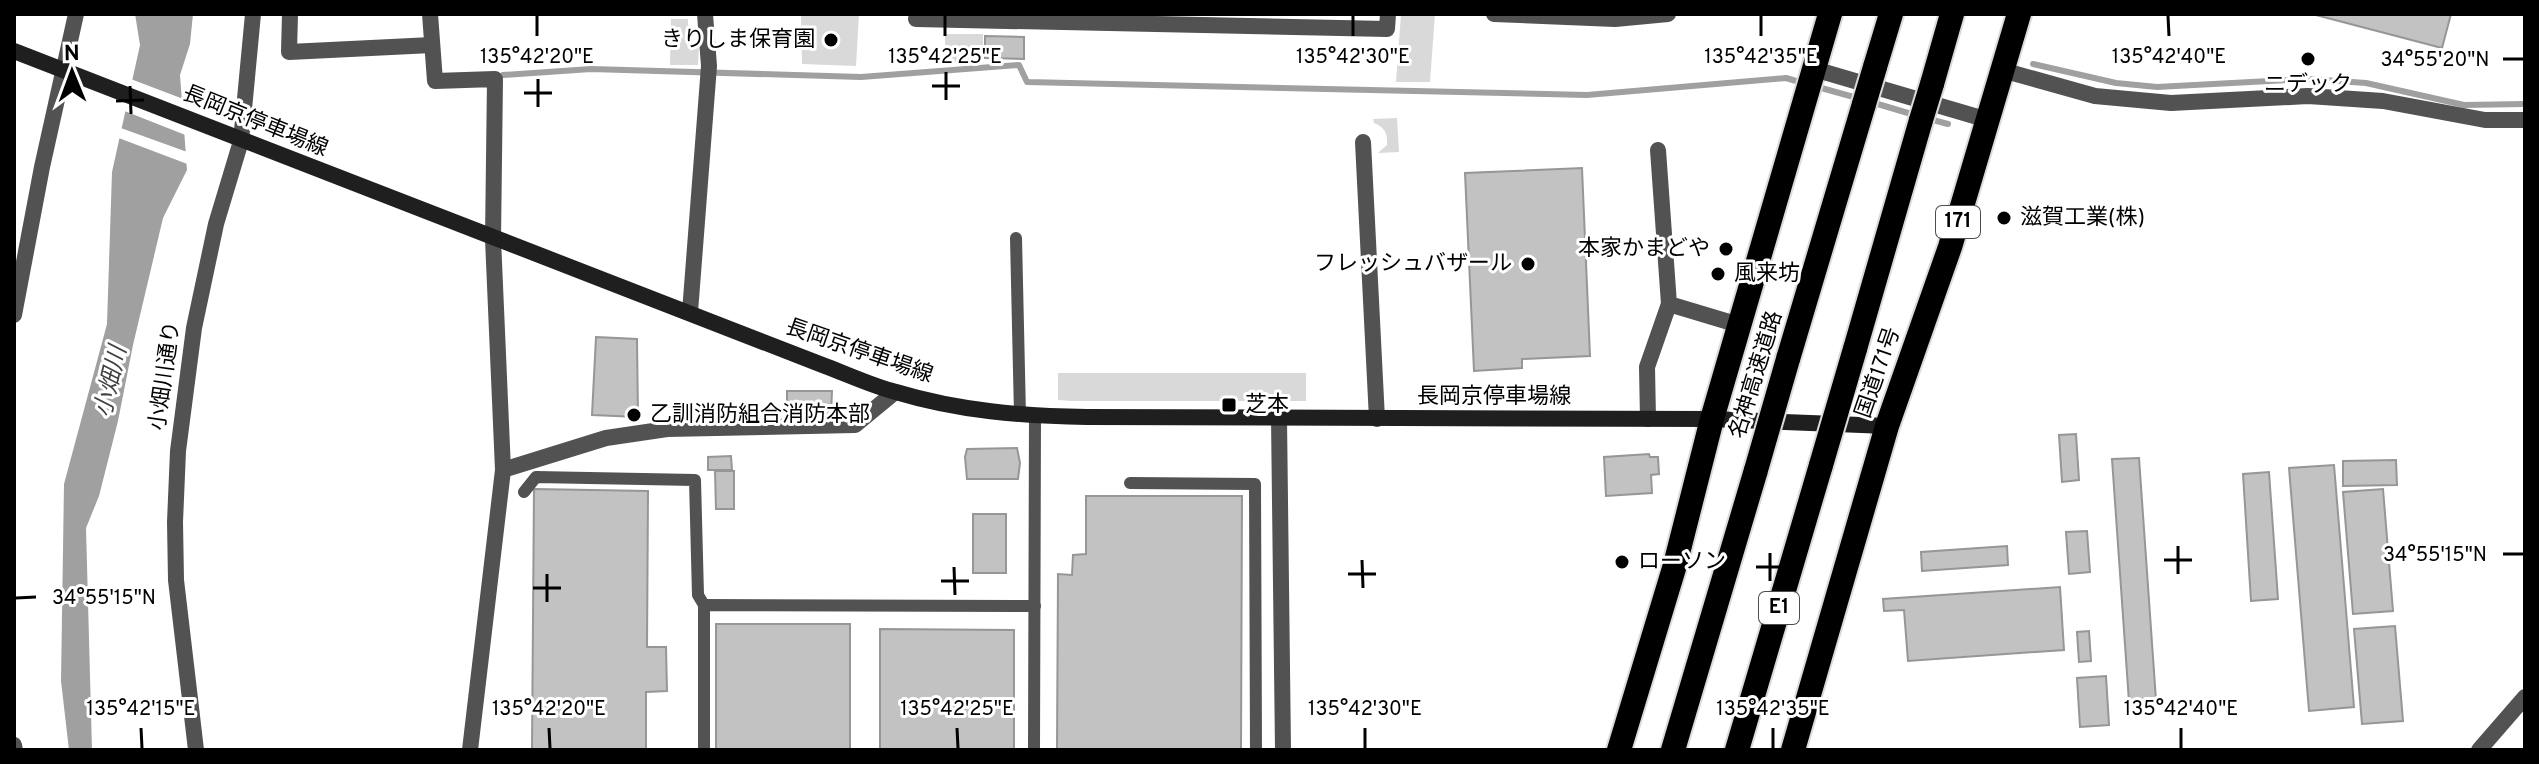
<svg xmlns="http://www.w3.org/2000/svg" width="2539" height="764" font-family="Overpass,'Noto Sans JP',sans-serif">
<rect width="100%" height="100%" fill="#fff"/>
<g fill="#d9d9d9">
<polygon points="801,14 859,14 856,66 802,64"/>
<polygon points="1401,14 1435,14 1430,82 1396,82"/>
<polygon points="671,19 688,19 688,42 699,42 698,65 670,65"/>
<polygon points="945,34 983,34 983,61 945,63"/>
<path d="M1397 118 1399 152 1378 153 1387 145C1388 133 1384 127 1374 123L1373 119Z"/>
<polygon points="1058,373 1306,373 1306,401 1071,401 1058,400"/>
</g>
<polygon fill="#a0a0a0" points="135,14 193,14 190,44 180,75 187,170 163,218 133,345 118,421 99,496 86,528 92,750 69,750 61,681 64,484 107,324 112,172 140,45"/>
<g fill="#fff">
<polygon points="128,78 186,100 188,136 122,110"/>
<polygon points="118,127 190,153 190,165 116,137"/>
</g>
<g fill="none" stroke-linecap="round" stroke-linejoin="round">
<g stroke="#a0a0a0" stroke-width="6">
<polyline points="2033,64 2116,83 2157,87 2309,79 2366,83 2464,105 2525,104"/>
<polyline points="503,75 591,69 861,77 1019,65 1027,82 1587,95 1786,78 1803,83"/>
<polyline points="1814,86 1861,99"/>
<polyline points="1871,102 1918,116"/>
<polyline points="1929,119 1948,124"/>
</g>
</g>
<g fill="#c2c2c2" stroke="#969696" stroke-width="2">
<polygon points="2312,14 2451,14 2442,48"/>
<polygon points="985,36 1024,37 1024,59 985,58"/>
<polygon points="1582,168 1590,356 1522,359 1522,368 1474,371 1465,173"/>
<polygon points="596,337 637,339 638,417 592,415"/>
<polygon points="787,391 832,391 831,415 787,415"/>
<polygon points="2076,434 2079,480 2062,482 2059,435"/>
<polygon points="1017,448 1020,463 1018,479 967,479 965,457 967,449"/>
<polygon points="1649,454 1650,457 1658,457 1659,474 1651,475 1652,493 1606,496 1604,457"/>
<polygon points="731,456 732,470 708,470 708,457"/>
<polygon points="2139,458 2156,700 2129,702 2112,459"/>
<polygon points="2396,460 2397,485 2343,486 2343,461"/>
<polygon points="2334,465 2354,707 2309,711 2289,468"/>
<polygon points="715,471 734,471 734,509 716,509"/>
<polygon points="2269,472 2278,599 2251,601 2243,474"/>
<polygon points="534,489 648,491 647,647 666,647 667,691 646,692 646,750 532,750"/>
<polygon points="2383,489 2393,611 2353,614 2343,492"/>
<polygon points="1086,496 1242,496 1241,750 1057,750 1058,574 1072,575 1073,555 1086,554"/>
<rect x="973" y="514" width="33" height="59"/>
<polygon points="2087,531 2090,572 2069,574 2066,532"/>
<polygon points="2007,546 2008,565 1922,571 1921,552"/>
<polygon points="2060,587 2064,650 1908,661 1904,610 1884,611 1883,599"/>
<rect x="716" y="624" width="134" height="126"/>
<polygon points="2395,626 2403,721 2362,724 2354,629"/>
<polygon points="880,629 1014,630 1014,750 880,750"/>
<polygon points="2089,631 2091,661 2079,662 2077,632"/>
<polygon points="2106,676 2109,725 2080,727 2077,678"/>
</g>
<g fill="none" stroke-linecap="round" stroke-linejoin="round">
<defs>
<g id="highway">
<polyline points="1875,67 1891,14"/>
<polyline points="1932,84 1952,14"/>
<polyline points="1855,349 1921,120"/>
<polyline points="1788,359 1864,104"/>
<polyline points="1619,750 1675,565 1712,419 1830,14"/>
<polyline points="1673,750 1756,470"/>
<polyline points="1737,750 1821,465"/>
<polyline points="1793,750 1887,426 1950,247 2019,14"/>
</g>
</defs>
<use href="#highway" stroke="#dbdbdb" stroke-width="28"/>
<g stroke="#525252" stroke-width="12">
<polyline points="1016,238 1020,415"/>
<polyline points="1130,483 1255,484 1256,750"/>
<polyline points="524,492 536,477 695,480 698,595 704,605"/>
<polyline points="704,750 704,605 1035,606"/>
<polyline points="1034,750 1035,416"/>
</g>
<g stroke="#525252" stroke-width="16">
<polyline points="290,14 289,52 432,45"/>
<polyline points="430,14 435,81 495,79 493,239 503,470 470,750"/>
<polyline points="917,14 916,19 1387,29 1388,14"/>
<polyline points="1494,14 1615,19 1668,14"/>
<polyline points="1814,69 1988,120"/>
<polyline points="2002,70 2095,96 2171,103 2308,96 2383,101 2485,120 2525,120"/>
<polyline points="1363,142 1377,419"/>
<polyline points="1658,150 1669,304 1739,325"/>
<polyline points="690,312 709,66 705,14"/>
<polyline points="14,315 42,167 76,14"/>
<polyline points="1279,418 1283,750"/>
<polyline points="1648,419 1647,367 1669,304"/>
<polyline points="503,470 606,438 667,429 855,425 895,392"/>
<polyline points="14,745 15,750"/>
<polyline points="196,750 176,580 175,522 178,451 194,328 216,224 241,141 253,14"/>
<polyline points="2479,750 2525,697"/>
</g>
<path stroke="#1f1f1f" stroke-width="16" d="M14 51 825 366C849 375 872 386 896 392 959 411 1022 416 1087 417L1712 419 1887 426"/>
<use href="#highway" stroke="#000" stroke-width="24"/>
<defs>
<g id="highway-bridge">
<polyline points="1864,104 1875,67"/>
<polyline points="1921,120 1932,84"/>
<polyline points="1821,465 1855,349"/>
<polyline points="1756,470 1788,359"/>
</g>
</defs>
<use href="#highway-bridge" stroke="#dbdbdb" stroke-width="28" stroke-linecap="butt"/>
<use href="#highway-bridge" stroke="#000" stroke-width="24"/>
</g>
<path fill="none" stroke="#000" stroke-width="3" d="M537 16V36M945 16V36M1353 16V36M1761 16V36M2168 16 2169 36M2503 59H2523M946 72V100M538 79V107M130 86 131 114M932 86H960M524 93H552M116 101 144 100M2178 546V574M1770 553V581M2503 554H2523M1362 560 1363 588M2164 560H2192M954 567 955 595M1756 567H1784M547 574V602M1348 574H1376M941 581H969M533 588H561M16 598 36 597M141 728 142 748M549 728 550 748M957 728 958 748M1365 728V748M1773 728V748M2181 728V748"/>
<g fill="#000" stroke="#fff" stroke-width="3">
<circle cx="831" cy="40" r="8"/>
<circle cx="2308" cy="59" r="8"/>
<circle cx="2004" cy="218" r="8"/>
<circle cx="1726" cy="249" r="8"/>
<circle cx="1528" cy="264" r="8"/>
<circle cx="1718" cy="274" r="8"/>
<rect x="1221" y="397" width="16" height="16" rx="4"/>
<circle cx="634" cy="415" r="8"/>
<circle cx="1622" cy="562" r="8"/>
</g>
<g text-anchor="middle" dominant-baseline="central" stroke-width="6" stroke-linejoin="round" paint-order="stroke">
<g fill="#fff" stroke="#4c4c4c" stroke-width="2">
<rect x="1936" y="206" width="44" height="32" rx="6"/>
<rect x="1759" y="592" width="40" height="32" rx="6"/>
</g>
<g font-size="20" font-weight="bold" fill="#000">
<text x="1958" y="222">171</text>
<text x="1779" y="608">E1</text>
</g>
<g font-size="22" fill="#000" stroke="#fff" text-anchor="start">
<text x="815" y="40" text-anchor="end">きりしま保育園</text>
<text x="2308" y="85" text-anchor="middle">ニデック</text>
<text x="2020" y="218">滋賀工業(株)</text>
<text x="1710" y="249" text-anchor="end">本家かまどや</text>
<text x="1512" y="264" text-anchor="end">フレッシュバザール</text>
<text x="1734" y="274">風来坊</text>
<text x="1245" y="405">芝本</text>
<text x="650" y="415">乙訓消防組合消防本部</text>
<text x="1638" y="562">ローソン</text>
</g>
<g font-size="22" fill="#000" stroke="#fff">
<text transform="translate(255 122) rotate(22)">長岡京停車場線</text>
<text transform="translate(859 352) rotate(19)">長岡京停車場線</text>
<text transform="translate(1879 373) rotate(-71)">国道171号</text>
<text transform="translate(1757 375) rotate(-73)">名神高速道路</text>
<text transform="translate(166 376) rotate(-82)">小畑川通り</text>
<text x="1494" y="397">長岡京停車場線</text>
</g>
<g font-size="24" font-style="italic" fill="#414141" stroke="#fff">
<text transform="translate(112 382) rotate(-77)">小畑川</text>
</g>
</g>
<g font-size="20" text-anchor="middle" fill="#000" stroke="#fff" stroke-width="6" stroke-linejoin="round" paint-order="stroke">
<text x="537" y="63">135°42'20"E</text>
<text x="945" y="63">135°42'25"E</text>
<text x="1353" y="63">135°42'30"E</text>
<text x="1761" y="63">135°42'35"E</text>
<text x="2169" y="63">135°42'40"E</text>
<text x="2435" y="66">34°55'20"N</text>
<text x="2435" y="561">34°55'15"N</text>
<text x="104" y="604">34°55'15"N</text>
<text x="141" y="715">135°42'15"E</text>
<text x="549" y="715">135°42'20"E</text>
<text x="957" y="715">135°42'25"E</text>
<text x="1365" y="715">135°42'30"E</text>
<text x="1773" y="715">135°42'35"E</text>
<text x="2181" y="715">135°42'40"E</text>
</g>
<rect width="2539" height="764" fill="none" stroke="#000000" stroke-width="32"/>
<g transform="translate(72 72) rotate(359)" stroke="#ffffff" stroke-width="6" paint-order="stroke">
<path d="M0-6L14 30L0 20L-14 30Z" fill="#000000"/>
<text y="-12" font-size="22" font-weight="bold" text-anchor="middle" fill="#000000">N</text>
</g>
</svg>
